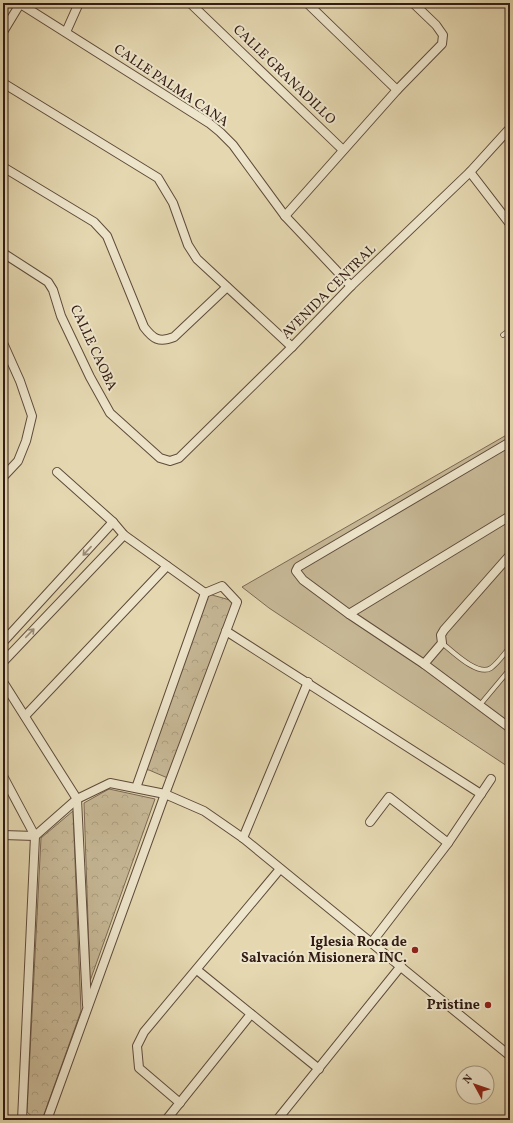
<svg xmlns="http://www.w3.org/2000/svg" width="513" height="1123" font-family="Vollkorn,serif">
<defs>
<pattern id="forest-crowns" width="20" height="18" patternUnits="userSpaceOnUse"><rect width="20" height="18" fill="#c7b896"/><path d="M2 6a3 3 0 1 1 6 0M12 15a3 3 0 1 1 6 0" fill="none" stroke="#ab9e80"/></pattern>
</defs>
<rect width="100%" height="100%" fill="#e5d8b1"/>
<filter id="stains"><feTurbulence type="fractalNoise" baseFrequency=".005" numOctaves="4"/><feColorMatrix values="0 0 0 0 .2 0 0 0 0 .09 0 0 0 0 .02 0 0 0 .5 -.17"/></filter>
<radialGradient id="worn" r=".72"><stop offset=".6" stop-color="#630" stop-opacity="0"/><stop offset="1" stop-color="#630" stop-opacity=".3"/></radialGradient>
<polygon fill="#c7b896" stroke="#7c6a55" points="510,433 510,768 269,608 242,587"/>
<g fill="url(#forest-crowns)" stroke="#7c6a55">
<polygon points="205,593 237,602 170,779 149,770 143,769"/>
<polygon points="109,789 155,799 90,981 84,803"/>
<polygon points="73,811 81,1011 42,1120 36,1120 27,1112 41,838"/>
</g>
<g fill="none" stroke-linecap="round" stroke-linejoin="round">
<defs>
<g id="lane">
<polyline points="505,217 510,213"/>
<polyline points="503,335 510,330"/>
<path d="M442 643C452 651 478 677 491 668 498 663 504 654 510 647"/>
<polyline points="479,706 510,669"/>
</g>
<g id="street">
<polyline points="19,3 209,123 220,132 233,145 285,216 351,286"/>
<polyline points="190,3 343,150"/>
<polyline points="307,3 397,90"/>
<polyline points="3,32 20,4"/>
<polyline points="66,32 79,3"/>
<polyline points="3,83 158,178 173,203 188,245 197,259 292,347"/>
<path d="M3 167 94 222 107 236 144 327C153 339 159 343 174 337L227 287"/>
<polyline points="470,172 510,224"/>
<polyline points="285,216 397,90 442,44 443,35 436,25 413,3"/>
<polyline points="3,253 48,282 53,290 61,316 90,377 110,413 160,458 170,461 179,458 292,347 351,286 470,172 510,128"/>
<polyline points="3,343 20,381 32,416 26,441 18,461 3,477"/>
<polyline points="57,472 113,522 124,535 205,593"/>
<polyline points="510,555 444,630 441,635 442,643 424,664 510,728"/>
<polyline points="349,614 510,516"/>
<polyline points="226,631 481,794"/>
<polyline points="3,642 113,522"/>
<polyline points="3,662 124,535"/>
<polyline points="424,664 349,614 303,580 296,571 298,567 510,442"/>
<polyline points="3,682 77,799 87,1005"/>
<polyline points="25,716 167,566"/>
<polyline points="3,776 35,836 22,1120"/>
<polyline points="370,822 389,797 448,843"/>
<polyline points="3,835 35,836 77,799 110,783 165,794 204,811 243,838 510,1056"/>
<polyline points="243,838 308,682"/>
<polyline points="372,942 448,843 491,779"/>
<polyline points="197,970 319,1069"/>
<polyline points="180,1103 139,1068 137,1046 144,1032 280,869"/>
<polyline points="47,1120 165,794 237,602 222,586 205,593 136,788"/>
<polyline points="166,1120 251,1014"/>
<polyline points="277,1120 401,966"/>
</g>
</defs>
<use href="#lane" stroke="#5f4b3b" stroke-width="5.5"/>
<use href="#street" stroke="#5f4b3b" stroke-width="10"/>
<use href="#lane" stroke="#eee6cc" stroke-width="4"/>
<use href="#street" stroke="#eee6cc" stroke-width="8"/>
</g>
<defs><path id="oneway-shaft" d="M-6 0H5M1.5-3L5.5 0L1.5 3" fill="none" stroke-width="1.6" stroke-linecap="round" stroke-linejoin="round"/></defs>
<g stroke="#998b79">
<use href="#oneway-shaft" transform="translate(87 551) rotate(133)"/>
<use href="#oneway-shaft" transform="translate(30 633) rotate(-46)"/>
</g>
<g fill="#8f2418" stroke="#eee6cc" stroke-width="1.5">
<circle cx="415" cy="950" r="4"/>
<circle cx="488" cy="1005" r="4"/>
</g>
<g text-anchor="middle" dominant-baseline="central" stroke-width="4" stroke-linejoin="round" paint-order="stroke">
<g font-size="14" fill="#321c14" stroke="#eee6cc">
<text transform="translate(284 75) rotate(44)">CALLE GRANADILLO</text>
<text transform="translate(171 86) rotate(34)">CALLE PALMA CANA</text>
<text transform="translate(329 292) rotate(-45)">AVENIDA CENTRAL</text>
<text transform="translate(93 348) rotate(65)">CALLE CAOBA</text>
</g>
<g font-size="14" font-weight="bold" fill="#321c14" stroke="#eee6cc" text-anchor="end">
<text x="407" y="942">Iglesia Roca de<tspan x="407" dy="16">Salvación Misionera INC.</tspan></text>
<text x="480" y="1005">Pristine</text>
</g>
</g>
<rect width="513" height="1123" fill="none" stroke="#e5d8b1" stroke-width="16"/>
<rect x="4" y="4" width="505" height="1115" fill="none" stroke="#321c14" stroke-width="2"/>
<rect x="8" y="8" width="497" height="1107" fill="none" stroke="#321c14"/>
<g transform="translate(475 1085) rotate(310)"><circle r="19" fill="#eee6cc" stroke="#a39582"/>
<path d="M0-3L7 15L0 10L-7 15Z" fill="#8f2418"/>
<text y="-6" font-size="11" font-weight="bold" text-anchor="middle" fill="#321c14">N</text>
</g>
<rect width="100%" height="100%" filter="url(#stains)"/>
<rect width="100%" height="100%" fill="url(#worn)"/>
</svg>
